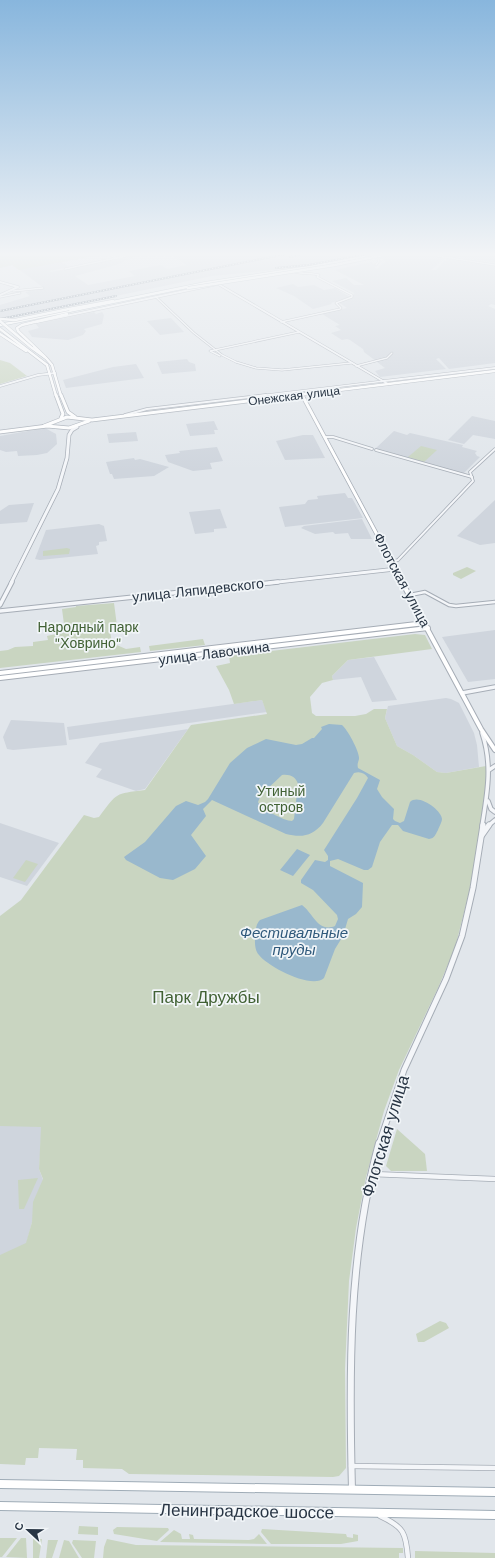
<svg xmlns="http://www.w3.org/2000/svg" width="495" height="1558" font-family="'Work Sans',sans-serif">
<rect width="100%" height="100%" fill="#e1e6eb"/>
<g fill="#cfd5dd">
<polygon points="0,252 103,252 105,254 62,262 69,267 49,271 51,272 138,255 116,265 75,276 88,285 135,276 129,271 161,265 167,269 187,265 174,257 188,253 187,252 370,252 274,270 212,276 0,320 0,305 30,296 25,292 44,288 13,265 0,268"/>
<polygon points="405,252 444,258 431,270 436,270 447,259 495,266 495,305 491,304 488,306 495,309 495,363 449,369 439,358 436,359 446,369 380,377 375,371 385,368 364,352 363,349 350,340 347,339 342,340 331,333 341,330 335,326 340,325 322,314 347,308 338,302 352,298 354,293 332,281 346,278 354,285 364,285 335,270 371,262 378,265 374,267 377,269 386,261 380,258"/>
<polygon points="424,252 495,252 495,262 462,258"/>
<polygon points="293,284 298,287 314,285 324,290 335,288 350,297 331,303 332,304 313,309 294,296 276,288"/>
<polygon points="94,312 96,314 102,312 104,315 102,324 84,329 86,331 83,335 68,340 32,337 28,331 39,328 36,324"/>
<polygon points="171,318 184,332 160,335 147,321"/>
<polygon points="187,359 189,362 195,364 196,371 162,374 157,362"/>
<polygon points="136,364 144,378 66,388 63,380 113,367"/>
<polygon points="472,416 495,421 495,439 473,435 464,444 448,440"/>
<polygon points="214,421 218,430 214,430 215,434 190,436 186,424"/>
<polygon points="45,428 56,434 57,444 47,453 37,455 18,456 17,451 6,452 0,450 0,436"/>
<polygon points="394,431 407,435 410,433 463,445 462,447 477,451 475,453 477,456 480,457 463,474 375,449"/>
<polygon points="136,432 138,441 109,443 107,434"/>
<polygon points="303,435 313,435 325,458 285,460 276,441"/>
<polygon points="217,447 223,461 210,463 212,469 193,471 168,462 165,455 180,453 179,451"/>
<polygon points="134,458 135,460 140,459 169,467 154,476 114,479 112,474 110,474 106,462"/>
<polygon points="345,493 348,498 352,498 363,518 285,527 279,507 305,504 308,500 318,499 317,496"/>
<polygon points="495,500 495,543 480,545 457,536"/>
<polygon points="34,503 27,522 0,524 0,511 9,505"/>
<polygon points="220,509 227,528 214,529 214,532 195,534 189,512"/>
<polygon points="362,519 372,539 351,539 348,533 335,534 333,532 315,534 301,528 304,526"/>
<polygon points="99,524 104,526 107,541 99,542 99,545 96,546 98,554 40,560 35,559 46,530"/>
<polygon points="495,630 495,679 468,682 442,637"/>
<polygon points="374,657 397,700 372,702 361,677 333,680 332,676 348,660"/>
<polygon points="446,698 451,699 459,703 474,733 477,745 479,767 446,773 437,772 413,755 397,746 385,718 388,706"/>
<polygon points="262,700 267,712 69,740 67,727"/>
<polygon points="11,720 64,723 67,745 13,750 7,749 3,737"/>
<polygon points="188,729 145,789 136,791 96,777 102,769 85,763 100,743"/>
<polygon points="0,823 59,843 27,886 0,877"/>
<polygon points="0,1126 42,1126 39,1169 43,1180 26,1245 0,1256"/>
</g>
<g fill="#c9d5c1">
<polygon points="0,252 89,252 78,256 79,258 97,252 105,254 19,270 12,265 0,268"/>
<polygon points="0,360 10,363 27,376 0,384"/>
<polygon points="421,446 437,450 424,462 408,457"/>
<polygon points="67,548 70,549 69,554 43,556 43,551"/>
<polygon points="467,567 476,571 461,579 453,575 453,573"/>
<polygon points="114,603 117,626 110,631 112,643 126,649 140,647 141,652 0,668 0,651 8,650 15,647 33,646 33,642 48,640 47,636 65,632 62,609 76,607 76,606"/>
<path d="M415 634 425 635 432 649 348 660 332 676 333 680 322 683 310 697 312 713 316 716H355L366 714 374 709H387L385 718 397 746 413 755 437 772 446 773 486 766V789L471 885 455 948 438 988 399 1070 384 1111 366 1177 356 1228 349 1281 345 1369 346 1468 339 1476 333 1477 129 1474 122 1469 83 1468V1460H76L77 1449 39 1448 38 1458H26L25 1465 0 1464V1255L26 1243 32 1222 33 1202 43 1179 39 1169 41 1127 0 1126V916L21 900 84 815 94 818 99 817C118 792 114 794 145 790L191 725 267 714 262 700 234 704 229 690 216 666 230 663 229 656Z"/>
<polygon points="203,639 205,645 150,651 149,646"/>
<polygon points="26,860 38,864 25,882 13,878"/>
<polygon points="397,1129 425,1154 427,1171 391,1171 386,1166"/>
<polygon points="38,1178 24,1209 19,1209 18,1180"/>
<polygon points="440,1321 446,1323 449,1328 424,1342 418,1342 416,1334"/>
<polygon points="79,1526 98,1527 98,1535 78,1534"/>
<polygon points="117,1527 168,1528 169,1530 157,1541 114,1534 113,1530"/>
<polygon points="262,1529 346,1534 347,1537 353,1538 353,1534 358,1535 358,1541 341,1544 271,1544 261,1532"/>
<polygon points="174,1530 181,1534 182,1539 190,1539 189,1534 193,1535 194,1539 249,1540 254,1539 259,1534 267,1544 160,1542"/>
<polygon points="0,1538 17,1538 2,1557 0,1557"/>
<polygon points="21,1538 26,1538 27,1558 6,1557"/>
<polygon points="33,1539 42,1539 39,1558 33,1558"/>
<polygon points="107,1539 136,1545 403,1548 403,1553 399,1553 399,1558 103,1558 104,1547"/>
<polygon points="48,1540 58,1540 52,1558 46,1558"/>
<polygon points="64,1540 69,1541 79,1558 59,1558"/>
<polygon points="73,1540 96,1541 94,1558 82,1558 72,1543"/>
<polygon points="415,1551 495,1553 495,1558 415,1558"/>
</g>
<g fill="#99b8cd" fill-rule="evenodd">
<path d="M329 724 342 725C347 729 360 752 359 759 358 763 357 764 358 768L380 780 377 789 382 797 394 809 393 819 395 821 400 823 404 821 410 802C419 793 442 811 442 819 442 822 439 827 438 830 435 835 435 838 429 839L403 831 398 825H392L380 842 372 867 368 870H364L338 859 330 861V866L363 883 362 907 356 914 348 919 343 936 335 949 324 978C312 990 267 966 259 955 254 949 255 941 255 934 256 929 256 924 260 920L302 905C313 913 318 933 335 926L338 919 337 915 313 890 301 883V880L315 860 325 862 328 860V856L324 850 357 798 368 778C365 773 360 771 354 773L323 823C313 836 302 838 286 834L212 800 203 809 206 816 191 835 206 856 195 869 173 880 160 878 126 860 124 857 145 842 176 806 186 801 198 805 205 802 208 799 230 763 247 748 266 739 296 745 302 744 312 738H314L322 729 321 727ZM282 775C290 774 296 777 298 784L294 819 292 821C284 821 260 808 258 802L261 795Z"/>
<polygon points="297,849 310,855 293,876 280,870"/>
</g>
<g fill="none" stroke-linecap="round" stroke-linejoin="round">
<defs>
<g id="minor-far3">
<polyline points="412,252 495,265"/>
<polyline points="376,265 379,261 377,257 379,256"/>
<polyline points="65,269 116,258"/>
<polyline points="13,291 43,288"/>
<polyline points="0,297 20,293"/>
<polyline points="156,297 194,333 222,355 236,362 256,368 282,370 351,363"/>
<path d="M281 322 340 309 341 308 336 303 352 297V295L317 277 319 275C312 273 303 274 295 272"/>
<polyline points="220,356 210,351 299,332"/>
<polyline points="356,366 387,358 392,353"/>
<polyline points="258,396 384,381"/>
</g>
<g id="minor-far2">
<polyline points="125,415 147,409 266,395"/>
<polyline points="325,437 333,437 372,449"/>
<polyline points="376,450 472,477"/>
<polyline points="392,562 398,560 473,481 470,472 495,449"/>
</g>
<polyline id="minor-far1" points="410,595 425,592 449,605 456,606 495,602"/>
<g id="minor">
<polyline points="372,1174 495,1179"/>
<polyline points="351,1466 495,1468"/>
<path d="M380 1516C404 1527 406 1533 408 1558"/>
</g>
<g id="tertiary-far4">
<polyline points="107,252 116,258 141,252"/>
<polyline points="0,282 18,287 0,295"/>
<polyline points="37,322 218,284 388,384"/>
<polyline points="384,381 495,368"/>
<polyline points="0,386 38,375 55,373"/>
</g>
<g id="tertiary-far3">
<polyline points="11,583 58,489 67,458 69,435 72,430 77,427"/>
<polyline points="269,583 396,569"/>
</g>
<g id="tertiary-far2">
<polyline points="0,605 12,582"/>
<polyline points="0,611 278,582"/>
<polyline points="462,693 495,687"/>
<path d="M482 733C493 765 487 794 482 826"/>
<polyline points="489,770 495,766"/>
<polyline points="488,801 491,809 495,812"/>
<polyline points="488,826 495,820"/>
</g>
<g id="tertiary-far1">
<polyline points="482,835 489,825"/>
<polyline points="379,1144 404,1070 446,979 462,936 473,888 483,825"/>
</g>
<path id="tertiary" d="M352 1490C349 1373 348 1256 379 1143"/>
<g id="secondary-far2">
<polyline points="69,309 113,301"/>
<polyline points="0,329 47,365 56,396"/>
<polyline points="0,334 26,351"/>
<polyline points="32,348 46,358 52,365 61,396"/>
<polyline points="45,357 18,331 17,328 22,325 67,314"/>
<polyline points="302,394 303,396"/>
<polyline points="290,396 495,371"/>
</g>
<g id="secondary-far1">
<polyline points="56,395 63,414 61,418"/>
<polyline points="61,395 68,412 75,417"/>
<polyline points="302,395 403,583"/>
<polyline points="44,426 67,417 92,420 298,395"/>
<polyline points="0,432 47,426 69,428 89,421"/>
</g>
<g id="secondary">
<polyline points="402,582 481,729 495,750"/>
<polyline points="0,673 425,623"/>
<polyline points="0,678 428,628"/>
</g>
<polyline id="primary-far1" points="0,325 206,283 310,267 387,252"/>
<g id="primary">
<polyline points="0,1484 495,1492"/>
<polyline points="0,1506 495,1515"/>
</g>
</defs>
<use href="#minor-far3" stroke="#a6adb6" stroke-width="2.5"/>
<use href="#minor-far2" stroke="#a6adb6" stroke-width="3.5"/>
<use href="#minor-far1" stroke="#a6adb6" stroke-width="4.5"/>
<use href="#minor" stroke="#a6adb6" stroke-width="6"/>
<use href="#tertiary-far4" stroke="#a6adb6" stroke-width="3"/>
<use href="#tertiary-far3" stroke="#a6adb6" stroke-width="4.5"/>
<use href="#tertiary-far2" stroke="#a6adb6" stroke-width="5.5"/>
<use href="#tertiary-far1" stroke="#a6adb6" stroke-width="7"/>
<use href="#tertiary" stroke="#a6adb6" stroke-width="8"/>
<use href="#secondary-far2" stroke="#a6adb6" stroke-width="3.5"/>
<use href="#secondary-far1" stroke="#a6adb6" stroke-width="4.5"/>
<use href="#secondary" stroke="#a6adb6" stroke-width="6"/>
<use href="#primary-far1" stroke="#9facb7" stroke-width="3.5"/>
<use href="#primary" stroke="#9facb7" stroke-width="10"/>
<use href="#minor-far3" stroke="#f4f6f9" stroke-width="1.5"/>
<use href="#minor-far2" stroke="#f4f6f9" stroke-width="2"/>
<use href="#minor-far1" stroke="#f4f6f9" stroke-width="2.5"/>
<use href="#minor" stroke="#f4f6f9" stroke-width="4.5"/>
<use href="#tertiary-far4" stroke="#f4f6f9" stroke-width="2"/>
<use href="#tertiary-far3" stroke="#f4f6f9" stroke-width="3"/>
<use href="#tertiary-far2" stroke="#f4f6f9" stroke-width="3.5"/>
<use href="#tertiary-far1" stroke="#f4f6f9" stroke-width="5"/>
<use href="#tertiary" stroke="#f4f6f9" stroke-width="6"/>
<use href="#secondary-far2" stroke="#fff" stroke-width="2.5"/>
<use href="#secondary-far1" stroke="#fff" stroke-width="3"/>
<use href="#secondary" stroke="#fff" stroke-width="4"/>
<use href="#primary-far1" stroke="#fff" stroke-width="2.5"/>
<use href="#primary" stroke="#fff" stroke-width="8"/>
<defs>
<g id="rail">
<polyline points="290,257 313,252"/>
<polyline points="276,268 308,265 377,252"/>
<polyline points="0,311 296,252"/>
<polyline points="0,319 116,296"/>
</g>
</defs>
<use href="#rail" stroke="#798796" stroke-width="2"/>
<use href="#rail" stroke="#f1f5f8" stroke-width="1" stroke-dasharray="1.5" stroke-linecap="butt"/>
<defs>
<g id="secondary-bridge">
<polyline points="0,319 15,320 69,309"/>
<polyline points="0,321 32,348"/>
</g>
<polyline id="primary-bridge" points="188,288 335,265 398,252"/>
</defs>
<use href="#secondary-bridge" stroke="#a6adb6" stroke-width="3.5" stroke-linecap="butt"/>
<use href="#primary-bridge" stroke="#9facb7" stroke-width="3.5" stroke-linecap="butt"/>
<use href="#secondary-bridge" stroke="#fff" stroke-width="2.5"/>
<use href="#primary-bridge" stroke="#fff" stroke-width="2.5"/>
</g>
<linearGradient id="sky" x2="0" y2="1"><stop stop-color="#88b6dd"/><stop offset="0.54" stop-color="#f2f4f6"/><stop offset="1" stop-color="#f2f4f6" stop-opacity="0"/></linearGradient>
<rect width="495" height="471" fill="url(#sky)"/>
<g text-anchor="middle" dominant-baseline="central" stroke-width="3.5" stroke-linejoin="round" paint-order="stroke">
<g font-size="12" fill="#283544" stroke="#f1f5f8">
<text transform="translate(294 396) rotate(-7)">Онежская улица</text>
</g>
<g font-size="14" fill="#283544" stroke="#f1f5f8">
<text transform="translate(402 580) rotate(62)">Флотская улица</text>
<text transform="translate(198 590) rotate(-6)">улица Ляпидевского</text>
<text transform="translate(214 653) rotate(-7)">улица Лавочкина</text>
</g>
<g font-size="14" fill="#416134" stroke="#f1f5f8">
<text x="88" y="627">Народный парк<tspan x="88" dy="16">"Ховрино"</tspan></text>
<text x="281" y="791">Утиный<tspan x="281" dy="16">остров</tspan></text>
</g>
<g font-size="15" font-style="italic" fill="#2f597b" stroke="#f1f5f8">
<text x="294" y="933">Фестивальные<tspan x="294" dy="17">пруды</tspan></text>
</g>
<g font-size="17" fill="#416134" stroke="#f1f5f8">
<text x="206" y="997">Парк Дружбы</text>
</g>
<g font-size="17" fill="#283544" stroke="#f1f5f8">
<text transform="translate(385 1136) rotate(-73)">Флотская улица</text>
<text transform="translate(247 1511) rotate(1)">Ленинградское шоссе</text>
</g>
</g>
<g transform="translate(28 1530) rotate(292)" stroke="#f1f5f8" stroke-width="3" paint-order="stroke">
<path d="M0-3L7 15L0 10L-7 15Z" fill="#283544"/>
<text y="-6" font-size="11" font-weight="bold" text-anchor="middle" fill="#283544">С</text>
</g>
</svg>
